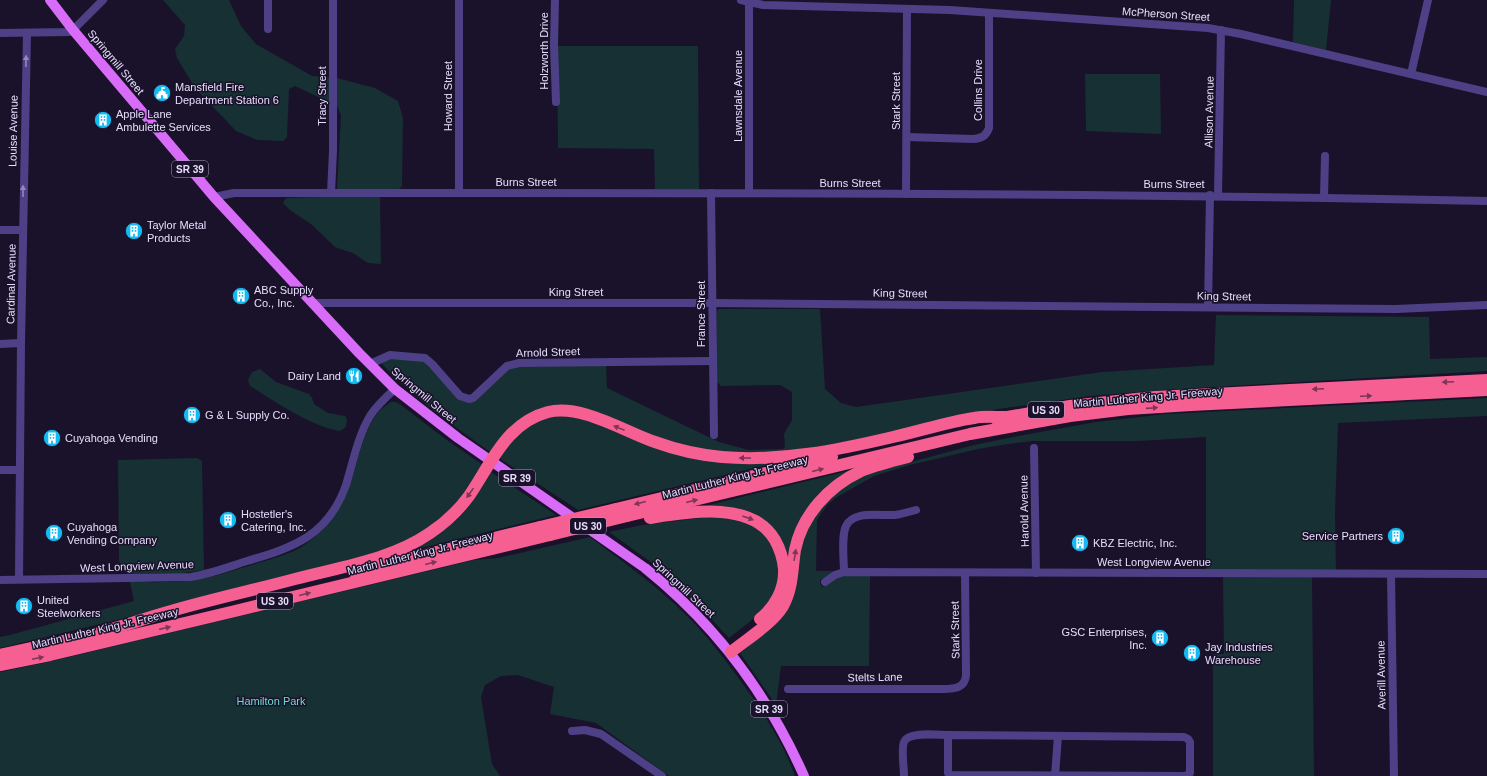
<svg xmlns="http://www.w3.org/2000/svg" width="1487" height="776" font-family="Arial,sans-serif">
<rect width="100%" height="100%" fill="#1a122a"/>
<g fill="#163034">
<polygon points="163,0 229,0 241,26 256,44 312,76 337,78 375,88 398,101 403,118 402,186 398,190 337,189 341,115 337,106 295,86 289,89 287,137 283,141 257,140 236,131 195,88 177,58 175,49 184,36 185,25"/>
<polygon points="1294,0 1331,0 1326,50 1293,42"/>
<polygon points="557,46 698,46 699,192 655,190 654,149 558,148"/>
<polygon points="1085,74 1160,74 1161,134 1086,131"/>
<polygon points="380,195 381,264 368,263 353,253 335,247 311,224 290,210 283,203 286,198"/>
<path d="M719 309H820L825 389 841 403 856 407 1102 372 1214 365 1216 315 1429 317 1430 359 1487 357V371L1162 390 1090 396 977 412 867 438 806 449 753 454 693 449 554 407 490 452C451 424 415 399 382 364L383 360 386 358H420L467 402 508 369 514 367 606 364 607 388 719 442 749 450 783 449 785 447 784 434 792 420V392L780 385 721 386 717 382V311Z"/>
<path d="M260 369 276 382 309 394 312 398 314 404 328 413 345 416 347 419 346 427 340 431C310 426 276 402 250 386L248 380 252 372Z"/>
<path d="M1487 398V416L1338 423 1335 513 1336 571 1206 570V437L1139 441H1033L1008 444 978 449 910 465 874 476 837 497 828 504 822 512 817 520 816 571H837L820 580V584L823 587C829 585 832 581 837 578 846 574 860 576 870 576L869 666H781L776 705 740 653 775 622 807 526 838 489 870 473 974 445 1018 436 1096 422 1166 414Z"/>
<path d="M391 402H396L401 405 444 438 483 465 457 504 433 526 403 543 355 559 105 623 0 648V637L10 635 134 601 130 582C152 582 174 583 196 580 215 577 234 570 252 565 267 560 284 556 298 549 324 534 342 509 351 481 360 456 365 416 391 402Z"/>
<polygon points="555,415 579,416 657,447 784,461 578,510 499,458 507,445 532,422"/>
<polygon points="197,458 202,461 204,570 183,573 127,574 119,561 118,460"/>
<polygon points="852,470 824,491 790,565 774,531 697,508"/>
<polygon points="491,472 556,515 409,551"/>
<polygon points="717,516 752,522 769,538 780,567 777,590 762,612 729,638 684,590 659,568 609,532 642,525"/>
<path d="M590 537C626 564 664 591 695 624 717 648 736 674 755 701 765 716 775 732 783 748 788 757 791 767 795 776H669L596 723 550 714 554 687 518 675 501 676 485 685 481 697 492 764 500 776H0V672L48 662 474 560 498 558Z"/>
<polygon points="1223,577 1312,577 1314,776 1213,776 1213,654 1224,654"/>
</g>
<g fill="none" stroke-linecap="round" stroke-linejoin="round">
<g stroke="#4e4086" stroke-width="8">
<polyline points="268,0 268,29"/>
<polyline points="555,0 554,45 556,102"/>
<polyline points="741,0 763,5 950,10 1208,28 1241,34 1487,92"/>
<polyline points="0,33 69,32 73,30 103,0"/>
<polyline points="1411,74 1428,0"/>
<path d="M907 137 974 139C982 138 986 136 989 128V13"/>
<polyline points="331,193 333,151 333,0"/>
<polyline points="459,193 459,0"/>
<polyline points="711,193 714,435"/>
<polyline points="749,193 749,0"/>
<polyline points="906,194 907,9"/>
<polyline points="1218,195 1221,30"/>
<path d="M214 197 234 193H257C667 193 1077 192 1487 201"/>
<polyline points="1324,197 1325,156"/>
<polyline points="0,230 23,230"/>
<polyline points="312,303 712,303 1396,309 1487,305"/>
<polyline points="1208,306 1210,195"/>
<polyline points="0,344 21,343"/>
<polyline points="370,364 390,355 425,358 432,364 460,396 469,399 473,398 507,366 519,363 713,361"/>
<polyline points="1034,448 1036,573"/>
<polyline points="0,470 20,470"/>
<path d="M844 572C844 560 841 537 846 526 854 510 880 516 895 515 902 514 909 512 916 510"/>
<polyline points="1391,574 1394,776"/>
<polyline points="19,579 21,343 27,33"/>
<path d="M0 580 191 577C210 574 228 567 247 561 294 547 328 536 346 485 353 462 358 436 370 416 377 405 386 397 395 389"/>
<polyline points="825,582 835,575 844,572 1487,574"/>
<path d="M788 689H943C955 689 965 688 966 675L965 573"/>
<polyline points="572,731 585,730 601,734 662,776"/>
<path d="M904 776C904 767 901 749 904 742 908 731 938 735 948 735L1184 737 1188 739 1190 742V773L1186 776 951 775 948 773V735"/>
<polyline points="1055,776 1058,736"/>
</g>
<path stroke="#d86bf7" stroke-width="10" d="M50 0 73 30 214 197 359 353 395 389 458 438 645 568C716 625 767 693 804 776"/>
<g stroke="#f65f91" stroke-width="12">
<polyline points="996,419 1070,406 1155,397 1487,380"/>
<polyline points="616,509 832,457"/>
<polyline points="627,516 970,434 1070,416 1128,409 1191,405 1487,390"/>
<path d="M650 518C688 512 752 500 775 540 780 549 783 558 784 569 785 589 775 607 760 619"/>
<polyline points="354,572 540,527"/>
<path d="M105 631C127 625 149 617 171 611 212 599 254 590 295 579 340 567 391 560 430 533 445 523 458 511 469 496 491 464 506 423 548 412 582 404 623 431 655 442 677 450 700 455 722 457 780 462 838 450 893 437 920 431 947 422 974 418 984 416 994 417 1004 417"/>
<path d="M731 652C747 639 772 624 783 606 793 588 792 569 795 550 802 515 829 486 861 471 876 465 892 461 908 457"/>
<polyline points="0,655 113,630"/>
<polyline points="0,665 50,655 235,611 550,535"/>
</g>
<g stroke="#f65f91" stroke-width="12">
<polyline points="540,527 616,509"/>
<polyline points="550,535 627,516"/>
</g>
</g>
<defs><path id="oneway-solid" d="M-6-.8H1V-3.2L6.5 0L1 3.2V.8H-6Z"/></defs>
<g fill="#9287bc">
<use href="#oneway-solid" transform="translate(26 61) rotate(-89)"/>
<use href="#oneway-solid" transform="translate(23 191) rotate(-90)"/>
</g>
<g fill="#7d3558">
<use href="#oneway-solid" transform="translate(1448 382) rotate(177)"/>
<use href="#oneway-solid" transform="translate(1318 389) rotate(177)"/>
<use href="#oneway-solid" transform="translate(1366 396) rotate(-3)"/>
<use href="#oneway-solid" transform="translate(1152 408) rotate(-4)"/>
<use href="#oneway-solid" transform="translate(619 428) rotate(-158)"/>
<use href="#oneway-solid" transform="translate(745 458) rotate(-180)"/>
<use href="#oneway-solid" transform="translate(818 470) rotate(-14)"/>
<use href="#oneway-solid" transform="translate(470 493) rotate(125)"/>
<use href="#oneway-solid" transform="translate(692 501) rotate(-14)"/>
<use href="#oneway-solid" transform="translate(640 503) rotate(166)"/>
<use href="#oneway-solid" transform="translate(748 518) rotate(20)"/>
<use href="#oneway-solid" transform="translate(795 555) rotate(-81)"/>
<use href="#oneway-solid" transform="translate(431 563) rotate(-14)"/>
<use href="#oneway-solid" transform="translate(305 594) rotate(-14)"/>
<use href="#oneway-solid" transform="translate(165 628) rotate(-13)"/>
<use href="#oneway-solid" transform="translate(38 658) rotate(-12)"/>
</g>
<defs>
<symbol id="civic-disc" viewBox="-11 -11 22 22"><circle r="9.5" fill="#15baf2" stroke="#1a122a"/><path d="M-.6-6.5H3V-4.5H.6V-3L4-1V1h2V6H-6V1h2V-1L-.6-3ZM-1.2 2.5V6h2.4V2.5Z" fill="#fff"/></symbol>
<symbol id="building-disc" viewBox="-11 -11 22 22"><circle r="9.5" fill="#15baf2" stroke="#1a122a"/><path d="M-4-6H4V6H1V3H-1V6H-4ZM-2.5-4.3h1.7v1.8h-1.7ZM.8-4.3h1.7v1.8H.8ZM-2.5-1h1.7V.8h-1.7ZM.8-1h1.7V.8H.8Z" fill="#fff"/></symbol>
<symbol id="restaurant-disc" viewBox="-11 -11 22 22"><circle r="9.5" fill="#15baf2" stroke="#1a122a"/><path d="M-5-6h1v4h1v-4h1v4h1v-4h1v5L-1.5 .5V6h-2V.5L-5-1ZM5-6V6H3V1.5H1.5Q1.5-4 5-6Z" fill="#fff"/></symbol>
</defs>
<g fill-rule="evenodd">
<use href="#civic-disc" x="152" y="83" width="20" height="20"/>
<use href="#building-disc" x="93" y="110" width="20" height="20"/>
<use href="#building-disc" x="124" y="221" width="20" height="20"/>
<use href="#building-disc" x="231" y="286" width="20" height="20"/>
<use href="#restaurant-disc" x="344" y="366" width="20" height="20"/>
<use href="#building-disc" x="182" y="405" width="20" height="20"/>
<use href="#building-disc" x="42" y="428" width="20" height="20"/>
<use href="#building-disc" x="218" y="510" width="20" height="20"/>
<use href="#building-disc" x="44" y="523" width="20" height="20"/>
<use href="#building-disc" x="1386" y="526" width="20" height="20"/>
<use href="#building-disc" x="1070" y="533" width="20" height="20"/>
<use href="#building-disc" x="14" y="596" width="20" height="20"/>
<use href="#building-disc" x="1150" y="628" width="20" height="20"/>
<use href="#building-disc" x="1182" y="643" width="20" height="20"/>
</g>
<g text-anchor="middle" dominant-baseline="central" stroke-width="3" stroke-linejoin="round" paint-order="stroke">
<g fill="#1a122a" stroke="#a9a0be" stroke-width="1">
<rect x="172" y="161" width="36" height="16" rx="3"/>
<rect x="1028" y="402" width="36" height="16" rx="3"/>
<rect x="499" y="470" width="36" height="16" rx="3"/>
<rect x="570" y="518" width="36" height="16" rx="3"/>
<rect x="257" y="593" width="36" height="16" rx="3"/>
<rect x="751" y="701" width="36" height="16" rx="3"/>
</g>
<g font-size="10" font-weight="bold" fill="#e6ddfd">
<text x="190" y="169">SR 39</text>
<text x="1046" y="410">US 30</text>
<text x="517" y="478">SR 39</text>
<text x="588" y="526">US 30</text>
<text x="275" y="601">US 30</text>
<text x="769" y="709">SR 39</text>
</g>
<g font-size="11" fill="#e6ddfd" stroke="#1a122a">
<text transform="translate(1166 14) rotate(4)">McPherson Street</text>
<text transform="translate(544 51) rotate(-90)">Holzworth Drive</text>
<text transform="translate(116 62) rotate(50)">Springmill Street</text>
<text transform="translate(978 90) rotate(-90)">Collins Drive</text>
<text transform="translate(322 96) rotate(-90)">Tracy Street</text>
<text transform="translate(448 96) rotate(-90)">Howard Street</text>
<text transform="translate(738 96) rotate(-90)">Lawnsdale Avenue</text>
<text transform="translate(896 101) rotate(-90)">Stark Street</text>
<text transform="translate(1209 112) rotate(-89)">Allison Avenue</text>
<text transform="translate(13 131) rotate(-89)">Louise Avenue</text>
<text x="526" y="182">Burns Street</text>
<text x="850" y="183">Burns Street</text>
<text x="1174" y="184">Burns Street</text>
<text transform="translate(11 284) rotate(-89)">Cardinal Avenue</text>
<text x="576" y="292">King Street</text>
<text transform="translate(900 293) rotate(1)">King Street</text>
<text transform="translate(1224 296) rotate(1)">King Street</text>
<text transform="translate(701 314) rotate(-90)">France Street</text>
<text transform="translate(548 352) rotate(-2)">Arnold Street</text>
<text transform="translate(424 395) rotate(40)">Springmill Street</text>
<text transform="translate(1148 397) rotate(-5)">Martin Luther King Jr. Freeway</text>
<text transform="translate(735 477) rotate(-14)">Martin Luther King Jr. Freeway</text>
<text transform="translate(1024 511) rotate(-91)">Harold Avenue</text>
<text transform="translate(420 553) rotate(-14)">Martin Luther King Jr. Freeway</text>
<text x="1154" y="562">West Longview Avenue</text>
<text transform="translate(137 566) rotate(-2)">West Longview Avenue</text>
<text transform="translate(684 588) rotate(43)">Springmill Street</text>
<text transform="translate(105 628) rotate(-13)">Martin Luther King Jr. Freeway</text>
<text transform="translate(955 630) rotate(-91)">Stark Street</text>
<text transform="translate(1381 675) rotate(-91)">Averill Avenue</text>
<text transform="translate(875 677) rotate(-1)">Stelts Lane</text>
</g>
<g font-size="11" fill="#e6ddfd" stroke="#1a122a" text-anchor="start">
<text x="175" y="87">Mansfield Fire<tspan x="175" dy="13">Department Station 6</tspan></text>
<text x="116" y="114">Apple Lane<tspan x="116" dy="13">Ambulette Services</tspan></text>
<text x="147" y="225">Taylor Metal<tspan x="147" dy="13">Products</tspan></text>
<text x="254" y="290">ABC Supply<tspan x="254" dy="13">Co., Inc.</tspan></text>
<text x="341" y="376" text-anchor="end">Dairy Land</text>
<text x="205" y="415">G &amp; L Supply Co.</text>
<text x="65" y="438">Cuyahoga Vending</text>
<text x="241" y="514">Hostetler's<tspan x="241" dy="13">Catering, Inc.</tspan></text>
<text x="67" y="527">Cuyahoga<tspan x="67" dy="13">Vending Company</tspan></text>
<text x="1383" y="536" text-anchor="end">Service Partners</text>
<text x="1093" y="543">KBZ Electric, Inc.</text>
<text x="37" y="600">United<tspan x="37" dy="13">Steelworkers</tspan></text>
<text x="1147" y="632" text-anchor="end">GSC Enterprises,<tspan x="1147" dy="13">Inc.</tspan></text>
<text x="1205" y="647">Jay Industries<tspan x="1205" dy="13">Warehouse</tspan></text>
</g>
<g font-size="11" fill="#6cdbd0" stroke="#1a122a">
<text x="271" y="701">Hamilton Park</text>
</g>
</g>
</svg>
